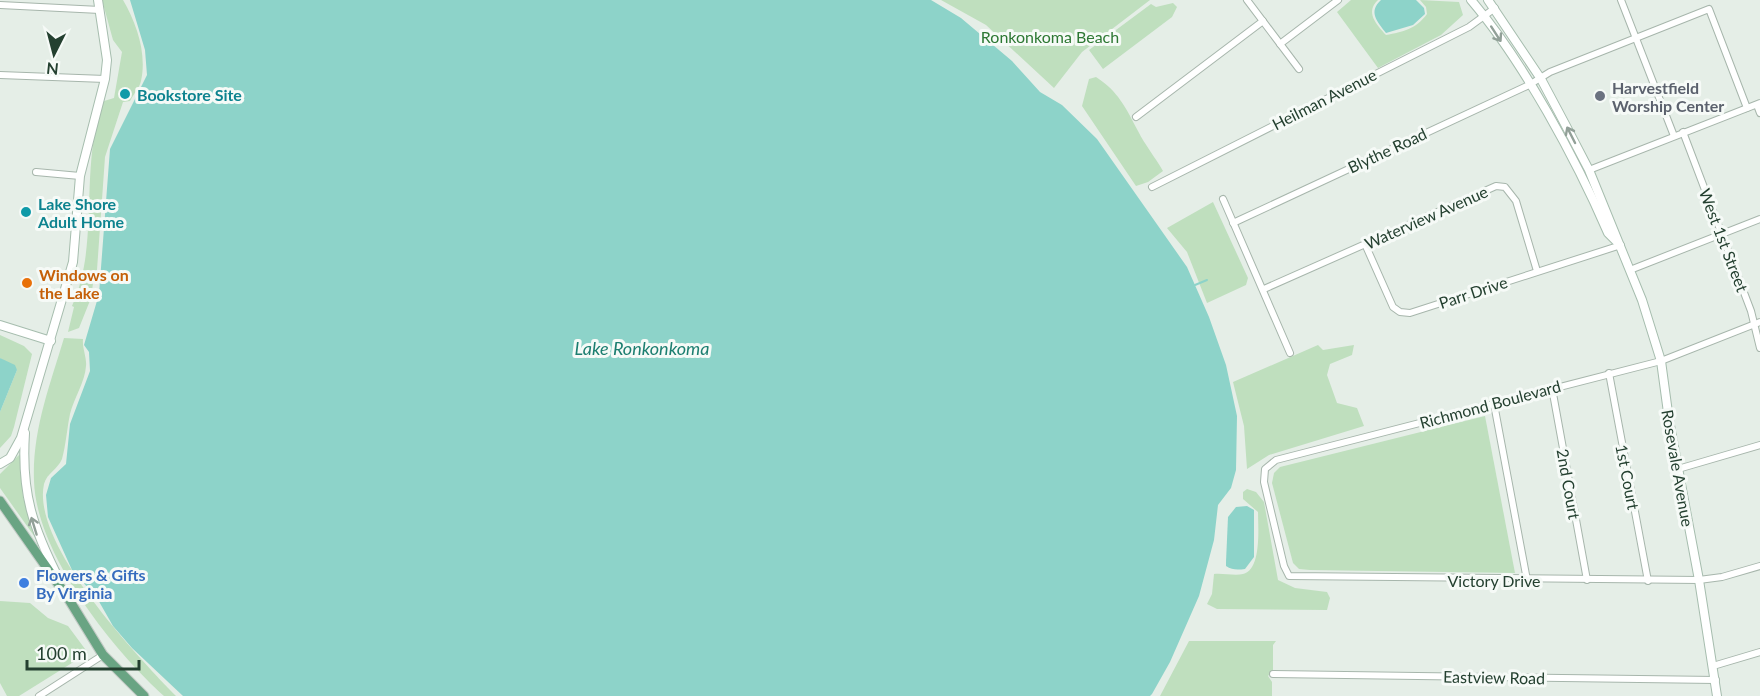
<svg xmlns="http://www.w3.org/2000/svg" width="1760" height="696" font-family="Lato,sans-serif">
<rect width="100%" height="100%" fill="#e5eee7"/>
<g fill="#bfdfbe">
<path d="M102 0H123C137 24 147 54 141 81 140 87 133 95 130 101L123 102 105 157 97 270 85 275 94 276 91 298 79 328 68 332 74 307 72 306C101 242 78 167 104 101L114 98 122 52 113 40Z"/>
<polygon points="941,0 1150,0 1082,52 1054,88 986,25"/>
<path d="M1351 0H1378C1365 12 1376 24 1386 35 1403 32 1416 29 1427 14L1426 7 1420 0 1459 2 1463 15 1441 35 1378 68 1337 12Z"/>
<polygon points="1173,3 1177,7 1172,17 1103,69 1089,50 1151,4 1156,7"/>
<path d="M1096 77C1118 91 1126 108 1138 131 1145 145 1155 157 1163 171L1148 182 1136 186 1082 106 1089 79Z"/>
<polygon points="1213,202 1248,278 1246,285 1207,303 1187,252 1167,228"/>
<polygon points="0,335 24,346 32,354 14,427 11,436 0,448 0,412 17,370 0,358"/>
<path d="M64 338 83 339C82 348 87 358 86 366 85 382 74 398 70 414 67 428 66 445 62 459 58 469 47 473 44 484 31 544 137 656 176 696H164C112 649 36 553 34 481 32 431 50 385 64 338Z"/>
<polygon points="1318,345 1323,350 1354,345 1352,355 1330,364 1327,375 1337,403 1357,408 1364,426 1269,455 1247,469 1244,426 1233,382"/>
<polygon points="1485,416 1515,573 1310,570 1299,569 1293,563 1272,483 1274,473 1280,467"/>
<polygon points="20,454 23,497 37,540 0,488 0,474"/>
<path d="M1247 489 1256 492 1264 502 1278 580 1295 588 1327 592 1330 598 1327 610 1217 609 1207 604 1212 594 1214 574C1223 573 1235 576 1243 574 1262 570 1258 526 1258 512L1243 499V492Z"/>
<polygon points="0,601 30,603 48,618 68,626 88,653 19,696 7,696 0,683"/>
<polygon points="1189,641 1276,641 1273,645 1273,670 1268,676 1272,682 1272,696 1160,696"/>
</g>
<g fill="#8dd3c9">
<polygon points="130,0 931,0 961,18 1012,61 1040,92 1062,105 1097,139 1187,267 1209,317 1226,365 1237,416 1236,470 1231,488 1218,505 1214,540 1199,596 1170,662 1152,694 1150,696 183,696 132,648 113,626 97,598 72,570 48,517 46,495 51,478 66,464 70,424 90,371 89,352 84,345 99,294 110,149 147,75 145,50"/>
<path d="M1381 0H1416L1424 8 1425 14 1413 25 1386 33C1377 21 1368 12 1381 0Z"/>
<polygon points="0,358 15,365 17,370 0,412"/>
<path d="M1236 507 1247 506 1254 510V557L1245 569C1237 570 1232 570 1226 566V562L1228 517Z"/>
</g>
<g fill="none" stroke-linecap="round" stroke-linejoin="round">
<polyline stroke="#8dd3c9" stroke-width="2" points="1195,285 1207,280"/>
<defs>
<g id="street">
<polyline points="1247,0 1299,69"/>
<polyline points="1621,0 1674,136"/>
<polyline points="0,5 100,10"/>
<polyline points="1280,44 1338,0"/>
<polyline points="0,75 105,79"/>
<polyline points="1757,105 1760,113"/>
<polyline points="1136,117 1263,21"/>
<polyline points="1683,132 1751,311 1760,348"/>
<polyline points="1589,170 1760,103"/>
<polyline points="36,172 80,176"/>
<polyline points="1152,187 1469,27 1495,8"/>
<polyline points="1223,199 1290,353"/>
<polyline points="1233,223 1529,85 1550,72 1709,9 1747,108"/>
<polyline points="1365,244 1393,307 1400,312 1410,313 1621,245"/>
<polyline points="1630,270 1760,219"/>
<polyline points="1264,289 1496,186 1505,187 1516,201 1537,271"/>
<polyline points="1760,322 1661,361 1276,460 1265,469 1264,482 1284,566 1289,576 1699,580 1722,577 1760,566"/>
<polyline points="1609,373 1648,581"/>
<polyline points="1552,388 1587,580"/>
<polyline points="1494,404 1527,580"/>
<polyline points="1678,469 1760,445"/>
<polyline points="1713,666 1760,652"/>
<polyline points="1273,674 1716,680"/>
<polyline points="39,696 103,655"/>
</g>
<g id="secondary">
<path d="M1471 0C1523 61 1576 159 1608 233L1616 241"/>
<polyline points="1488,0 1541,79 1565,124 1589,170 1642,300 1661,361 1669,420 1699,580 1717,696"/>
<polyline points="0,325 51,341"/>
<path d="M25 433C21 494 33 528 60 581"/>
<polyline points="0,464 10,458 21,438 73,262 80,176 105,79 107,60 98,0"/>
</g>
<polyline id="primary" points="0,501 68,598 103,655 144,696"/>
</defs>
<use href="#street" stroke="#a7b6ac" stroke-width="8"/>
<use href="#secondary" stroke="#a6bdae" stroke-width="10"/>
<use href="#primary" stroke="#c2cac5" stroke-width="11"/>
<use href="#street" stroke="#fff" stroke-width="6"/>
<use href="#secondary" stroke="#fff" stroke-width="8"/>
<use href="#primary" stroke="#69a483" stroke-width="9"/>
</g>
<defs><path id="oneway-shaft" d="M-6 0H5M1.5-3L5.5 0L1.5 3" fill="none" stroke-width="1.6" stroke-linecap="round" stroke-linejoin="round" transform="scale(1.5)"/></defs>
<g stroke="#92a098">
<use href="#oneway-shaft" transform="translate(1496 34) rotate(57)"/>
<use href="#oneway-shaft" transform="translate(1571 135) rotate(-117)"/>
<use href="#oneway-shaft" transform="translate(34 526) rotate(-107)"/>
</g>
<g fill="#0f9aa8" stroke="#f6faf7" stroke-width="2">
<circle cx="125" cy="94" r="6"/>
<circle cx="26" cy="212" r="6"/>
</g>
<circle fill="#6b7280" stroke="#f6faf7" stroke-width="2" cx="1600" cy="96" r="6"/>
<circle fill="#e8710a" stroke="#f6faf7" stroke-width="2" cx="27" cy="283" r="6"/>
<circle fill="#3f7fe0" stroke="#f6faf7" stroke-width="2" cx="24" cy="583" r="6"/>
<g text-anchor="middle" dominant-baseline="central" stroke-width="6" stroke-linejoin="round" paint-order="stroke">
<g font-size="16" fill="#2d7833" stroke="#f6faf7">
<text x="1050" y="36">Ronkonkoma Beach</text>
</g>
<g font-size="16" font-weight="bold" fill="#5b616d" stroke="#f6faf7" text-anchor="start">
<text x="1612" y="87">Harvestfield<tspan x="1612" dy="18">Worship Center</tspan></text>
</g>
<g font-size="16" font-weight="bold" fill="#0d838f" stroke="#f6faf7" text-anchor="start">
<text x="137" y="94">Bookstore Site</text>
<text x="38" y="203">Lake Shore<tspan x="38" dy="18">Adult Home</tspan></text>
</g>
<g font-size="16" fill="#244030" stroke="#f6faf7">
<text transform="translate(1324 99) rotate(-27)">Heilman Avenue</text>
<text transform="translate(1387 150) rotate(-25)">Blythe Road</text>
<text transform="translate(1426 217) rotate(-24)">Waterview Avenue</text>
<text transform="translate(1724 240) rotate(69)">West 1st Street</text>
<text transform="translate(1473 292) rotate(-18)">Parr Drive</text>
<text transform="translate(1490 404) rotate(-15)">Richmond Boulevard</text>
<text transform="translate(1678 468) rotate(80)">Rosevale Avenue</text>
<text transform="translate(1628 477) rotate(79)">1st Court</text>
<text transform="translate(1569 484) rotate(80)">2nd Court</text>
<text x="1494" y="580">Victory Drive</text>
<text transform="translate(1494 677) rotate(1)">Eastview Road</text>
</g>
<g font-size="16" font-weight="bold" fill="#c56008" stroke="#f6faf7" text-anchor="start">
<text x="39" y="274">Windows on<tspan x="39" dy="18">the Lake</tspan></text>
</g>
<g font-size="16" font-weight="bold" fill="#366cbe" stroke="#f6faf7" text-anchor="start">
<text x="36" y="574">Flowers &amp; Gifts<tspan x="36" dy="18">By Virginia</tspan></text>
</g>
<g font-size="18" font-style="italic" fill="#1c7e70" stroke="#f6faf7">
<text x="642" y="348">Lake Ronkonkoma</text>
</g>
</g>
<g transform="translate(54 54) rotate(186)" stroke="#f6faf7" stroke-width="4.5" paint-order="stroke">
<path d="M0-4.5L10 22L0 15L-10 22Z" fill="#244030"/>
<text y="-9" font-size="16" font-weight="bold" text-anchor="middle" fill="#244030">N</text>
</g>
<path d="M27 660v9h112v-9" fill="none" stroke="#244030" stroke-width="3"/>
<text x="36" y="660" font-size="18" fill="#244030" stroke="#f6faf7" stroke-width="4.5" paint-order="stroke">100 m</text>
</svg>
